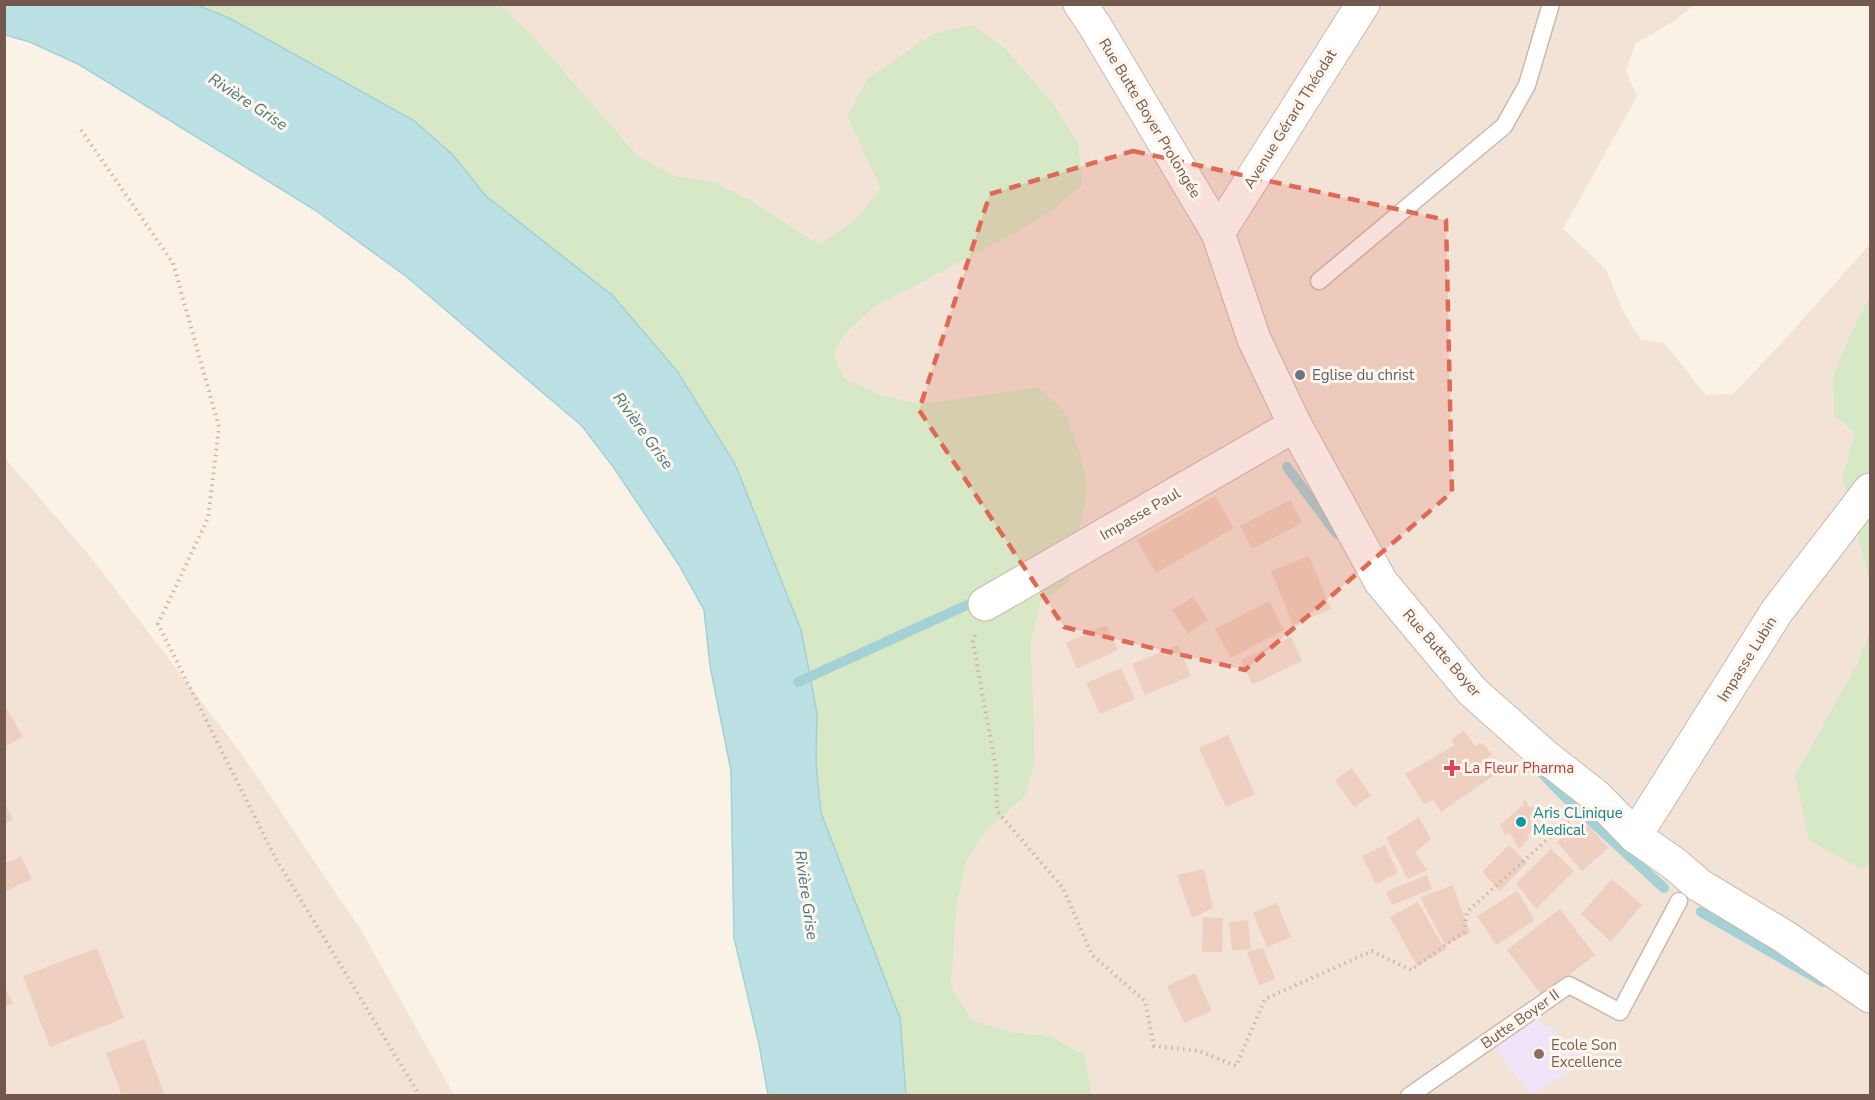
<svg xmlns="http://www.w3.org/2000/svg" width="1875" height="1100" font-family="'Nunito Sans',sans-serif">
<rect width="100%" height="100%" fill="#fbf2e7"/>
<g fill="#f2e3d6">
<polygon points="500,5 1694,5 1674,21 1635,44 1626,71 1637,96 1563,229 1606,269 1623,311 1641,340 1664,343 1706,395 1733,394 1787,337 1870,244 1870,296 1857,320 1833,375 1834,415 1855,433 1842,478 1870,583 1870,631 1855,668 1861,869 1870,865 1870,1095 1092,1095 1085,1055 1050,1036 1010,1032 972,1020 951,986 957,904 966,862 983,834 1026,795 1035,759 1031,642 1041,601 1069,583 1088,487 1079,450 1066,413 1039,387 921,404 881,395 844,378 833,352 845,334 874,307 1016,233 1052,211 1083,186 1078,143 1058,110 1006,49 972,25 881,188 854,221 819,244 750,200 714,182 674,176 637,155 532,35"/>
<polygon points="4,457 89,555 241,753 361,930 454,1095 5,1095"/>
</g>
<polygon fill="#efe4f8" points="1534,1017 1556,1031 1564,1046 1570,1042 1584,1062 1531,1095 1492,1045"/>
<g fill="#d6e8c6">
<polygon points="197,5 500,5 532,35 637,155 674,176 714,182 750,200 819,244 854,221 881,188 847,116 868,78 933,34 972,25 1006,49 1058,110 1078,143 1083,185 1052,211 1016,233 874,307 845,334 833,352 844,378 881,395 921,404 1039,387 1066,413 1079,450 1088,487 1069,583 1041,601 1031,642 1035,759 1026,795 983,834 966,862 957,904 951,986 972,1020 1010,1032 1050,1036 1085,1055 1092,1095 906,1095 900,1018 821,813 816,764 735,464 677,371 613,296 486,196 453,155 413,120 229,18"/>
<polygon points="1870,296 1870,583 1842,478 1855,433 1834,415 1833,375 1857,320"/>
<polygon points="1870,631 1870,865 1861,869 1809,840 1795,776 1855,668"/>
</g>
<polygon fill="#bce1e4" stroke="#a3d1d5" stroke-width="1.5" points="4,5 197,5 229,18 413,120 453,155 486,196 613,296 677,371 735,464 801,630 817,713 816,764 821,813 900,1018 906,1095 768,1095 759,1044 734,938 731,771 710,666 704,610 679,565 614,468 582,426 407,277 315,210 80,65 30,42 5,35"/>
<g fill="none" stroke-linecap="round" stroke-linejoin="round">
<g stroke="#a3d1d5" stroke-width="10">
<polyline points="1287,467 1337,534"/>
<polyline points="798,682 980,599"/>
<polyline points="1539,770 1563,795 1664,888"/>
<polyline points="1701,912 1823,982"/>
</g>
</g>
<g fill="#efd0c0">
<polygon points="1215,496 1234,528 1156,573 1137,540"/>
<polygon points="1290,500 1302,523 1252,549 1240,526"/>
<polygon points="1309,556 1331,609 1293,625 1271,571"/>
<polygon points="1193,597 1208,620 1188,634 1172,610"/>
<polygon points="1269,601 1284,630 1231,658 1215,629"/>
<polygon points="1106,625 1118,650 1077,669 1066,643"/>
<polygon points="1291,637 1302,661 1252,685 1241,660"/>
<polygon points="1178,645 1191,676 1145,695 1132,664"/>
<polygon points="1121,668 1135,699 1100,714 1086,683"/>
<polygon points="4,704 23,737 4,747"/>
<polygon points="1464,730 1475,746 1482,743 1492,754 1483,762 1493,776 1441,812 1434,800 1424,804 1405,774 1455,745 1451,740"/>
<polygon points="1228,735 1255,794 1226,807 1199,748"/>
<polygon points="1352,768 1371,796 1354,807 1335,780"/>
<polygon points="1525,800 1530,808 1533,806 1540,817 1536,820 1542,826 1527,835 1529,838 1519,849 1510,833 1505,836 1500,825 1523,805 1522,802"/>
<polygon points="4,801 13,820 4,824"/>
<polygon points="1419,817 1431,839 1415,852 1427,870 1408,879 1386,838"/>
<polygon points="1583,819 1608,848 1582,871 1557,842"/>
<polygon points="1385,845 1398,873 1376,884 1362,856"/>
<polygon points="1509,845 1527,863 1500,891 1482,872"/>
<polygon points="1551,849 1574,871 1536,909 1516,883"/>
<polygon points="21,856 32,879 4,892 4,864"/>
<polygon points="1204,869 1213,908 1192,918 1177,875"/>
<polygon points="1427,875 1432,889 1392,905 1386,892"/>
<polygon points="1612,879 1642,905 1611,942 1581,914"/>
<polygon points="1453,885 1470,933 1445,945 1420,897"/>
<polygon points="1517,891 1535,920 1496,945 1477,916"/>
<polygon points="1418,902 1445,950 1417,966 1390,917"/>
<polygon points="1277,903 1291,937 1267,947 1253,913"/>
<polygon points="1560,909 1595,955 1542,996 1507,950"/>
<polygon points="1203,917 1223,918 1222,952 1202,952"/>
<polygon points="1248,920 1251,949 1232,951 1229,922"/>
<polygon points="97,948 124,1018 50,1047 23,976"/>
<polygon points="1263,948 1275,979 1259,985 1247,952"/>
<polygon points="1195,973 1212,1011 1184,1023 1167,986"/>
<polygon points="4,986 13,1003 4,1007"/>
<polygon points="144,1039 165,1096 122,1096 106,1053"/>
</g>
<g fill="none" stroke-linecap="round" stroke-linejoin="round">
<defs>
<g id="service">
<polyline points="1319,281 1504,126 1527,85 1551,4"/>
<polyline points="1409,1096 1569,985 1620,1012 1679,901"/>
</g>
<g id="minor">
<polyline points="985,604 1295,425"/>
<polyline points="1635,836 1777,611 1870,490"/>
</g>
<g id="tertiary">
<polyline points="1080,4 1095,26 1218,233 1254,339 1295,425 1381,582 1472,691 1546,757 1596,796 1635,836 1676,865 1699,885 1785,937 1870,996"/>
<polyline points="1218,233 1363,4"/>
</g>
</defs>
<use href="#service" stroke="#ccb9ae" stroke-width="19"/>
<use href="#minor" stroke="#ccb9ae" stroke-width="35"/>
<use href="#tertiary" stroke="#ccb9ae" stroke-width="35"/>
<g stroke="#d4b3a3" stroke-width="4" stroke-dasharray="1.5 4.5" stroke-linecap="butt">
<polyline points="81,130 173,263 219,427 208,518 158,624 276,859 420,1096"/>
<polyline points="975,635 973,642 996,769 997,811 1063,888 1092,955 1145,1001 1154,1046 1199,1051 1236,1066 1265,999 1372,951 1411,970 1464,932 1467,912 1571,818"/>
</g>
<use href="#service" stroke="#fff" stroke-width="16"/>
<use href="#minor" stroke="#fff" stroke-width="33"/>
<use href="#tertiary" stroke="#fff" stroke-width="33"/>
</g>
<path fill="#de6954" fill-opacity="0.2" stroke="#de6954" stroke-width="4.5" stroke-dasharray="12 8" stroke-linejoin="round" d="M1133 151 1446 220 1452 492 1245 670 1064 627 919 410 990 194Z"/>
<circle fill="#6b7280" stroke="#fef6ed" stroke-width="2" cx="1300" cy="375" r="6"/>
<path fill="#e0444e" stroke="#fef6ed" stroke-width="2" d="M1449 759h6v6h6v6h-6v6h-6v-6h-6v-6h6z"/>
<circle fill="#0f9aa8" stroke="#fef6ed" stroke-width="2" cx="1521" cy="822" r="6"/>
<circle fill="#8d6e63" stroke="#fef6ed" stroke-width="2" cx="1539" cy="1054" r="6"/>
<g text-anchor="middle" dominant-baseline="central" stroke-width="6" stroke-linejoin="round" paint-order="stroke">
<g font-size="15" fill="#73584d" stroke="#fef6ed">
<text transform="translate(1150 118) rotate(59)">Rue Butte Boyer Prolongée</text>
<text transform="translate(1290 119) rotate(-58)">Avenue Gérard Théodat</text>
<text transform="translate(1140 514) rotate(-30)">Impasse Paul</text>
<text transform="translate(1442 653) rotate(49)">Rue Butte Boyer</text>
<text transform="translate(1747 659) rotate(-58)">Impasse Lubin</text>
<text transform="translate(1520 1019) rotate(-35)">Butte Boyer II</text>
</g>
<g font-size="15" fill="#5b616d" stroke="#fef6ed" text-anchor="start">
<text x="1312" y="375">Eglise du christ</text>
</g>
<g font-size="15" fill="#be3a42" stroke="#fef6ed" text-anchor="start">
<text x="1464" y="768">La Fleur Pharma</text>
</g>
<g font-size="15" fill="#0d838f" stroke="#fef6ed" text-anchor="start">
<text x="1533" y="813">Aris CLinique<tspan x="1533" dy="17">Medical</tspan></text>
</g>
<g font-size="15" fill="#785e54" stroke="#fef6ed" text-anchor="start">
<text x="1551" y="1045">Ecole Son<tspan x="1551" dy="17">Excellence</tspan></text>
</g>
<g font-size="16" font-style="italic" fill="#44797f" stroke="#fef6ed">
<text transform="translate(248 102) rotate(33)">Rivière Grise</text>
<text transform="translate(643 431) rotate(54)">Rivière Grise</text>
<text transform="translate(806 895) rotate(82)">Rivière Grise</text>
</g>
</g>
<rect width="1875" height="1100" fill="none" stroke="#73584d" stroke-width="12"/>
</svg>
